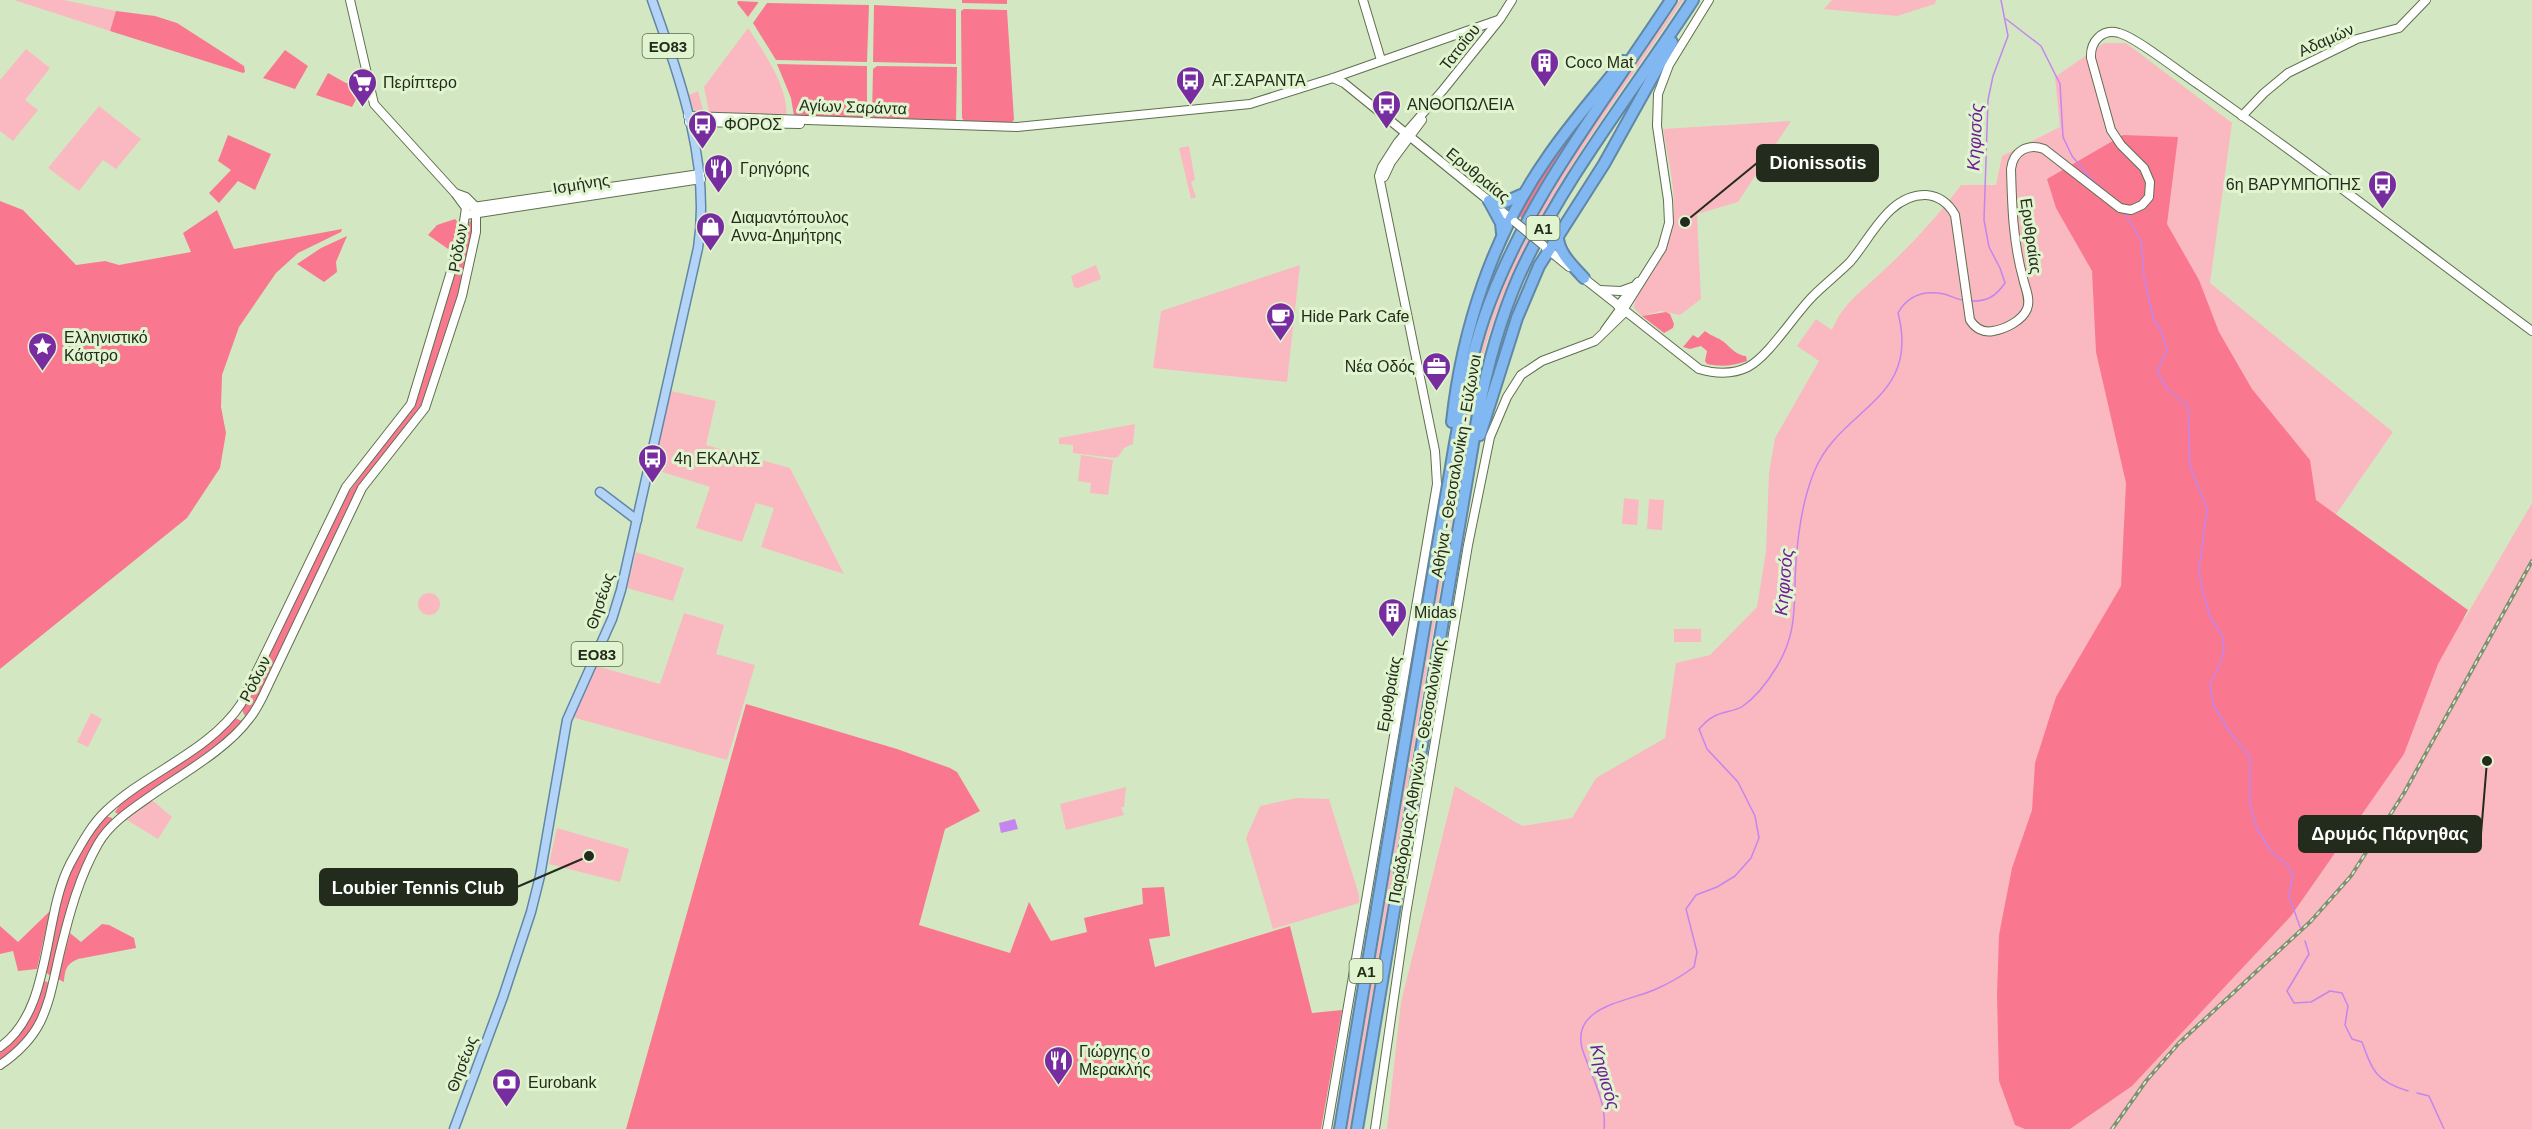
<svg xmlns="http://www.w3.org/2000/svg" width="2532" height="1129" font-family="Helvetica,sans-serif">
<rect width="100%" height="100%" fill="#d3e8c2"/>
<g fill="#fab9c0">
<polygon points="14,0 64,0 116,11 110,31"/>
<path d="M1680 0H1683C1621 94 1543 194 1502 299 1487 335 1478 374 1470 412L1350 1129H1347L1462 444C1470 403 1477 361 1491 320 1531 204 1612 102 1680 0Z"/>
<polygon points="1832,0 1936,0 1935,4 1897,16 1824,9"/>
<path d="M748 28C762 49 790 90 786 116L709 112 704 87Z"/>
<path d="M2104 43H2126L2232 123 2210 283 2393 432 2323 533 2465 618 2532 503V1129H1387L1401 1002 1455 786 1522 826 1572 818 1596 778 1665 738 1676 663 1710 655 1757 607 1766 551 1769 473 1775 438 1819 361 1797 346 1816 319 1832 330C1842 304 1864 289 1883 271 1912 244 1938 216 1961 185H1996L2002 156 2060 127 2055 77Z"/>
<polygon points="26,49 50,68 25,100 38,110 13,141 0,131 0,80"/>
<polygon points="698,91 703,110 695,114 689,95"/>
<polygon points="99,106 141,139 116,169 103,160 79,191 48,168"/>
<path d="M1791 121 1738 202 1697 214 1701 299 1680 315 1661 311 1642 316 1634 308C1636 288 1653 273 1662 255 1684 213 1670 173 1663 129Z"/>
<polygon points="1189,146 1195,180 1191,182 1196,197 1191,199 1179,148"/>
<polygon points="1096,265 1101,279 1078,288 1074,287 1071,276"/>
<polygon points="1300,265 1287,382 1153,368 1161,311"/>
<polygon points="671,391 716,401 706,445 790,468 844,574 761,547 774,508 756,503 742,542 696,528 710,487 653,469"/>
<polygon points="1135,424 1133,444 1124,448 1118,457 1114,458 1073,453 1073,445 1059,444 1059,438"/>
<polygon points="1081,455 1113,460 1108,495 1090,493 1091,483 1078,481"/>
<polygon points="1624,498 1639,500 1637,525 1622,524"/>
<polygon points="1649,499 1664,500 1662,530 1647,529"/>
<polygon points="636,552 684,568 673,601 627,588"/>
<circle cx="429" cy="604" r="11"/>
<polygon points="684,613 724,625 716,654 755,665 727,760 572,717 596,666 660,684"/>
<rect x="1674" y="629" width="27" height="13"/>
<polygon points="91,713 102,719 88,747 77,742"/>
<polygon points="1126,787 1124,807 1121,807 1124,815 1066,830 1060,804"/>
<polygon points="1297,798 1329,799 1359,895 1359,903 1273,929 1246,838 1260,806"/>
<polygon points="152,800 172,817 158,839 127,820"/>
<polygon points="557,828 629,849 620,882 549,864"/>
</g>
<g fill="#fa788f">
<polygon points="962,0 1007,0 1007,4 962,3"/>
<polygon points="738,1 758,2 758,3 748,17 737,3"/>
<polygon points="767,3 869,5 867,62 776,60 753,23"/>
<polygon points="874,5 956,9 956,64 873,62"/>
<polygon points="964,9 1007,10 1014,120 1012,122 965,122 962,118 961,11"/>
<polygon points="116,11 155,16 177,23 244,66 245,72 243,73 110,31"/>
<polygon points="285,50 308,66 295,89 263,78"/>
<polygon points="777,64 867,66 867,119 794,116 791,98"/>
<polygon points="877,66 957,67 956,121 875,119 872,116 873,69"/>
<polygon points="328,73 346,83 364,85 352,107 316,95"/>
<polygon points="1618,73 1524,220 1517,214 1548,162"/>
<polygon points="228,135 271,154 255,190 238,181 219,203 209,193 231,170 218,161"/>
<polygon points="2123,135 2178,137 2167,224 2199,280 2219,332 2252,389 2310,460 2316,500 2468,610 2438,664 2404,754 2291,916 2132,1086 2070,1129 2025,1129 2015,1125 1999,1081 1997,995 1999,935 2012,868 2032,810 2035,763 2056,697 2121,586 2126,483 2096,352 2092,271 2056,208 2047,179"/>
<polygon points="0,201 23,210 76,265 105,261 119,265 191,252 183,233 217,210 234,249 342,229 341,232 298,253 276,273 239,327 222,375 221,407 226,433 220,468 187,518 0,669"/>
<polygon points="455,219 462,227 454,253 428,235 437,225"/>
<path d="M474 220C479 240 433 390 420 410 398 442 370 468 350 502L263 691 250 714 245 716 242 710 243 707 339 506 383 444 409 413 415 402 467 227 470 221Z"/>
<polygon points="347,236 336,262 337,272 324,282 297,264 321,248"/>
<polygon points="1666,312 1670,314 1674,324 1673,328 1664,333 1642,316"/>
<path d="M1705 331C1710 335 1712 335 1717 338 1728 342 1733 355 1746 356L1747 361C1733 366 1721 367 1707 364L1705 361 1707 351 1701 346 1690 349 1683 347 1693 335 1698 338Z"/>
<polygon points="746,704 897,749 950,768 957,772 980,811 945,829 919,925 1010,953 1029,902 1051,941 1087,932 1084,918 1143,904 1142,888 1164,887 1170,936 1149,939 1155,967 1290,926 1312,1013 1342,1010 1321,1129 626,1129"/>
<polygon points="235,718 242,721 242,724 218,744 122,814 118,814 115,812 121,803 212,739"/>
<path d="M106 816 112 818V822L92 848 52 973 49 975 44 970C53 934 72 836 106 816Z"/>
<polygon points="50,911 37,969 18,971 13,951 0,954 0,926 18,942"/>
<path d="M102 924 109 925 134 938 136 948 78 959C66 964 65 970 64 982L58 979 70 933 81 942Z"/>
<path d="M45 981 51 984C39 1021 30 1038 0 1062V1051C23 1032 33 1012 42 984Z"/>
</g>
<polygon fill="#c485ee" points="1015,819 1018,829 1001,833 999,823"/>
<g fill="none" stroke-linecap="round" stroke-linejoin="round">
<g stroke="#c485ee" stroke-width="1.5">
<polyline points="2006,19 2041,46 2060,84 2063,137 2072,156 2092,180 2111,196"/>
<polyline points="2125,213 2141,241 2144,277 2153,318 2161,331 2167,350 2157,372 2168,390 2188,406 2190,466 2207,509 2199,571 2203,594 2211,619 2222,635 2224,649 2219,667 2210,683 2213,704 2229,731 2250,757 2250,806 2257,829 2271,851 2286,864 2293,874 2289,896 2300,927"/>
<path d="M1970 301C1987 302 1996 296 2005 283L2000 268 1989 247 1984 220 1988 100 1993 76 2008 36 2001 0"/>
<path d="M2305 941 2309 954 2287 991 2294 1003 2311 1002 2330 991 2342 993 2348 1006 2345 1025 2352 1039 2362 1042C2373 1072 2376 1081 2408 1091"/>
<polyline points="2417,1093 2429,1096 2444,1129"/>
<path d="M1604 1129C1607 1104 1592 1077 1584 1054 1566 1007 1626 1002 1654 990 1668 984 1682 976 1694 967L1697 952 1686 909 1696 895 1717 887 1735 876 1751 858 1759 838 1755 816 1738 782 1707 749 1699 729C1703 725 1708 719 1713 717 1722 711 1735 712 1743 706 1756 697 1768 681 1776 668 1799 631 1793 603 1796 562 1798 533 1803 499 1814 472 1840 407 1921 401 1898 313 1908 295 1924 290 1944 294 1951 296 1956 299 1963 300"/>
</g>
<defs>
<g id="secondary">
<polyline points="1363,0 1381,60"/>
<polyline points="1333,78 1344,83 1515,222"/>
<polyline points="688,116 1017,127 1250,104 1333,78 1498,20"/>
<polyline points="2242,116 2264,93 2288,73 2357,39 2399,28 2426,0"/>
<polyline points="689,122 800,124"/>
<polyline points="1384,177 1391,162 1422,120"/>
<polyline points="473,207 700,174"/>
<polyline points="466,215 701,179"/>
<polyline points="1546,248 1569,267"/>
<path d="M1581 276 1699 369C1716 374 1732 375 1748 367 1769 356 1794 315 1813 296 1825 284 1838 274 1850 262 1871 238 1889 194 1926 195 1939 196 1949 204 1955 215L1970 320C1975 328 1983 333 1993 331 2005 329 2022 321 2027 309 2031 299 2025 288 2023 278 2013 242 2012 206 2011 169 2013 151 2028 143 2044 149L2120 208 2131 210 2142 205 2149 197 2150 182 2144 168 2121 145 2111 130 2091 58C2090 42 2102 28 2119 33 2136 37 2182 74 2199 85 2312 164 2421 249 2532 331"/>
<polyline points="1600,290 1621,291 1632,287"/>
<polyline points="1618,306 1638,282"/>
<polyline points="1623,310 1662,248 1669,223 1668,200 1657,126 1658,94 1669,65 1709,0"/>
<polyline points="1605,330 1621,308"/>
<path d="M0 1047C53 1010 42 918 70 864 80 846 91 825 106 811 147 772 209 752 241 704L346 487 411 404 462 235 466 208 455 193 374 104 350 0"/>
<path d="M0 1065C47 1033 48 1003 60 952 69 915 79 877 98 844 110 823 132 809 152 795 182 774 227 749 249 719 255 712 259 704 263 696L362 488 425 408 462 296 476 232V207L466 197 455 193"/>
<polyline points="1327,1129 1437,484 1435,451 1379,176 1382,167 1398,142 1443,90 1500,19 1512,0"/>
<polyline points="1375,1129 1406,914 1468,545 1490,437 1507,397 1521,375 1542,361 1595,341 1625,312"/>
</g>
<g id="primary">
<polyline points="600,492 637,520"/>
<path d="M454 1129 503 997 531 912 540 876 567 720 612 619 621 590 698 248C711 163 680 79 652 0"/>
</g>
<g id="highway">
<polyline points="1489,201 1501,223 1502,233"/>
<polyline points="1489,201 1501,204 1521,195"/>
<path d="M1558 233C1556 251 1573 266 1584 278"/>
<path d="M1452 422C1462 329 1493 235 1547 158 1570 124 1598 93 1623 61"/>
<polyline points="1480,435 1517,318 1539,266 1604,164 1672,42"/>
<path d="M1340 1129 1455 443C1463 401 1470 359 1484 318 1524 202 1604 102 1671 0"/>
<path d="M1357 1129 1478 414C1487 367 1499 322 1518 278 1563 178 1634 91 1693 0"/>
</g>
</defs>
<use href="#secondary" stroke="#5e704e" stroke-width="10"/>
<use href="#primary" stroke="#6187a6" stroke-width="11"/>
<use href="#highway" stroke="#6187a6" stroke-width="14"/>
<use href="#secondary" stroke="#fff" stroke-width="8"/>
<use href="#primary" stroke="#b4d4f7" stroke-width="8"/>
<use href="#highway" stroke="#82b8f1" stroke-width="10"/>
<defs>
<polyline id="rail" points="2112,1129 2146,1081 2179,1043 2311,921 2351,876 2404,793 2532,561"/>
</defs>
<use href="#rail" stroke="#819075" stroke-width="4"/>
<use href="#rail" stroke="#e0f5cf" stroke-width="1.5" stroke-dasharray="4.5" stroke-linecap="butt"/>
<defs>
<polyline id="secondary-bridge" points="1515,222 1543,245"/>
</defs>
<use href="#secondary-bridge" stroke="#5e704e" stroke-width="10" stroke-linecap="butt"/>
<use href="#secondary-bridge" stroke="#fff" stroke-width="8"/>
</g>
<defs>
<symbol id="building-pin" viewBox="-11 -11 22 30"><path d="M0 17L-7.5 6A9.5 9.5 0 1 1 7.5 6Z" fill="#772d9f" stroke="#e0f5cf"/><path d="M-4-6H4V6H1V3H-1V6H-4ZM-2.5-4.3h1.7v1.8h-1.7ZM.8-4.3h1.7v1.8H.8ZM-2.5-1h1.7V.8h-1.7ZM.8-1h1.7V.8H.8Z" fill="#fff"/></symbol>
<symbol id="bus-pin" viewBox="-11 -11 22 30"><path d="M0 17L-7.5 6A9.5 9.5 0 1 1 7.5 6Z" fill="#772d9f" stroke="#e0f5cf"/><path d="M-5-6H5V4H4V6H2V4H-2V6H-4V4H-5ZM-3.5-4V0h7V-4ZM-3.5 1.2v1.5H-2V1.2ZM2 1.2v1.5H3.5V1.2Z" fill="#fff"/></symbol>
<symbol id="supermarket-pin" viewBox="-11 -11 22 30"><path d="M0 17L-7.5 6A9.5 9.5 0 1 1 7.5 6Z" fill="#772d9f" stroke="#e0f5cf"/><path d="M-6-5.5h2.5l.6 2H6L4.5 2H-2.5L-4.4-4H-6ZM-1.5 3.2a1.3 1.3 0 1 0 .1 0ZM3 3.2a1.3 1.3 0 1 0 .1 0Z" fill="#fff"/></symbol>
<symbol id="restaurant-pin" viewBox="-11 -11 22 30"><path d="M0 17L-7.5 6A9.5 9.5 0 1 1 7.5 6Z" fill="#772d9f" stroke="#e0f5cf"/><path d="M-5-6h1v4h1v-4h1v4h1v-4h1v5L-1.5 .5V6h-2V.5L-5-1ZM5-6V6H3V1.5H1.5Q1.5-4 5-6Z" fill="#fff"/></symbol>
<symbol id="shop-pin" viewBox="-11 -11 22 30"><path d="M0 17L-7.5 6A9.5 9.5 0 1 1 7.5 6Z" fill="#772d9f" stroke="#e0f5cf"/><path d="M-5-2.5h2.3a2.7 3.5 0 0 1 5.4 0H5L5.5 6h-11ZM-1.5-2.5h3a1.5 2.3 0 0 0-3 0Z" fill="#fff"/></symbol>
<symbol id="cafe-pin" viewBox="-11 -11 22 30"><path d="M0 17L-7.5 6A9.5 9.5 0 1 1 7.5 6Z" fill="#772d9f" stroke="#e0f5cf"/><path d="M-5.5-4.5H6V0H3Q3 3.5 0 3.5H-2.5Q-5.5 3.5-5.5 0ZM3-3.2v2h1.7v-2ZM-6 4.5H4V6H-6Z" fill="#fff"/></symbol>
<symbol id="sight-pin" viewBox="-11 -11 22 30"><path d="M0 17L-7.5 6A9.5 9.5 0 1 1 7.5 6Z" fill="#772d9f" stroke="#e0f5cf"/><path d="M0-6L1.8-2.2L6-1.7L2.9 1.2L3.7 5.4L0 3.3L-3.7 5.4L-2.9 1.2L-6-1.7L-1.8-2.2Z" fill="#fff"/></symbol>
<symbol id="office-pin" viewBox="-11 -11 22 30"><path d="M0 17L-7.5 6A9.5 9.5 0 1 1 7.5 6Z" fill="#772d9f" stroke="#e0f5cf"/><path d="M-6-3h4V-5.5h4V-3h4V5H-6ZM-1-4.5V-3h2v-1.5ZM-6 0V1H6V0Z" fill="#fff"/></symbol>
<symbol id="bank-pin" viewBox="-11 -11 22 30"><path d="M0 17L-7.5 6A9.5 9.5 0 1 1 7.5 6Z" fill="#772d9f" stroke="#e0f5cf"/><path d="M-6-4H6V4H-6ZM0-2.3a2.3 2.3 0 1 0 0 4.6a2.3 2.3 0 1 0 0-4.6Z" fill="#fff"/></symbol>
</defs>
<g fill-rule="evenodd">
<use href="#building-pin" x="1528" y="46" width="33" height="45"/>
<use href="#bus-pin" x="1174" y="64" width="33" height="45"/>
<use href="#supermarket-pin" x="346" y="66" width="33" height="45"/>
<use href="#bus-pin" x="1370" y="88" width="33" height="45"/>
<use href="#bus-pin" x="686" y="108" width="33" height="45"/>
<use href="#restaurant-pin" x="702" y="152" width="33" height="45"/>
<use href="#bus-pin" x="2366" y="168" width="33" height="45"/>
<use href="#shop-pin" x="694" y="210" width="33" height="45"/>
<use href="#cafe-pin" x="1264" y="300" width="33" height="45"/>
<use href="#sight-pin" x="26" y="330" width="33" height="45"/>
<use href="#office-pin" x="1420" y="350" width="33" height="45"/>
<use href="#bus-pin" x="636" y="442" width="33" height="45"/>
<use href="#building-pin" x="1376" y="596" width="33" height="45"/>
<use href="#restaurant-pin" x="1042" y="1044" width="33" height="45"/>
<use href="#bank-pin" x="490" y="1066" width="33" height="45"/>
</g>
<g text-anchor="middle" dominant-baseline="central" stroke-width="6" stroke-linejoin="round" paint-order="stroke">
<g fill="#e0f5cf" stroke="#5c6852" stroke-width="1.5">
<rect x="642.5" y="34" width="51" height="24" rx="4.5"/>
<rect x="1526.5" y="216" width="33" height="24" rx="4.5"/>
<rect x="571.5" y="642" width="51" height="24" rx="4.5"/>
<rect x="1349.5" y="959" width="33" height="24" rx="4.5"/>
</g>
<g font-size="15" font-weight="bold" fill="#232b1c">
<text x="668" y="46">ΕΟ83</text>
<text x="1543" y="228">Α1</text>
<text x="597" y="654">ΕΟ83</text>
<text x="1366" y="971">Α1</text>
</g>
<g font-size="16" fill="#232b1c" stroke="#e0f5cf">
<text transform="translate(2326 40) rotate(-24)">Αδαμών</text>
<text transform="translate(1460 47) rotate(-52)">Τατοΐου</text>
<text transform="translate(853 107) rotate(2)">Αγίων Σαράντα</text>
<text transform="translate(1478 175) rotate(39)">Ερυθραίας</text>
<text transform="translate(581 184) rotate(-9)">Ισμήνης</text>
<text transform="translate(2031 236) rotate(82)">Ερυθραίας</text>
<text transform="translate(458 248) rotate(-80)">Ρόδων</text>
<text transform="translate(1456 466) rotate(-80)">Αθήνα - Θεσσαλονίκη - Εύζωνοι</text>
<text transform="translate(600 601) rotate(-72)">Θησέως</text>
<text transform="translate(255 679) rotate(-63)">Ρόδων</text>
<text transform="translate(1389 694) rotate(-80)">Ερυθραίας</text>
<text transform="translate(1417 771) rotate(-80)">Παράδρομος Αθηνών - Θεσσαλονίκης</text>
<text transform="translate(462 1064) rotate(-69)">Θησέως</text>
</g>
<g font-size="16" fill="#232b1c" stroke="#e0f5cf" text-anchor="start">
<text x="1565" y="62">Coco Mat</text>
<text x="1212" y="80">ΑΓ.ΣΑΡΑΝΤΑ</text>
<text x="383" y="82">Περίπτερο</text>
<text x="1407" y="104">ΑΝΘΟΠΩΛΕΙΑ</text>
<text x="724" y="124">ΦΟΡΟΣ</text>
<text x="740" y="168">Γρηγόρης</text>
<text x="2361" y="184" text-anchor="end">6η ΒΑΡΥΜΠΟΠΗΣ</text>
<text x="731" y="217">Διαμαντόπουλος<tspan x="731" dy="18">Αννα-Δημήτρης</tspan></text>
<text x="1301" y="316">Hide Park Cafe</text>
<text x="64" y="337">Ελληνιστικό<tspan x="64" dy="18">Κάστρο</tspan></text>
<text x="1415" y="366" text-anchor="end">Νέα Οδός</text>
<text x="674" y="458">4η ΕΚΑΛΗΣ</text>
<text x="1414" y="612">Midas</text>
<text x="1079" y="1051">Γιώργης ο<tspan x="1079" dy="18">Μερακλής</tspan></text>
<text x="528" y="1082">Eurobank</text>
</g>
<g font-size="18" font-style="italic" fill="#701e9a" stroke="#e0f5cf">
<text transform="translate(1975 137) rotate(-87)">Κηφισός</text>
<text transform="translate(1784 582) rotate(-85)">Κηφισός</text>
<text transform="translate(1605 1077) rotate(74)">Κηφισός</text>
</g>
</g>
<path fill="none" stroke="#232b1c" stroke-width="2" d="M1685 222L1757 163M2487 761L2481 834M589 856L517 887"/>
<g fill="#232b1c" stroke="#e0f5cf" stroke-width="2">
<circle cx="1685" cy="222" r="6"/>
<circle cx="2487" cy="761" r="6"/>
<circle cx="589" cy="856" r="6"/>
</g>
<g fill="#232b1c" stroke="#232b1c" stroke-width="2">
<rect x="1757" y="145" width="121" height="36" rx="6"/>
<rect x="2299" y="816" width="182" height="36" rx="6"/>
<rect x="320" y="869" width="197" height="36" rx="6"/>
</g>
<g font-size="18" text-anchor="middle" font-weight="bold" fill="#fff">
<text x="1818" y="169">Dionissotis</text>
<text x="2390" y="840">Δρυμός Πάρνηθας</text>
<text x="418" y="894">Loubier Tennis Club</text>
</g>
</svg>
